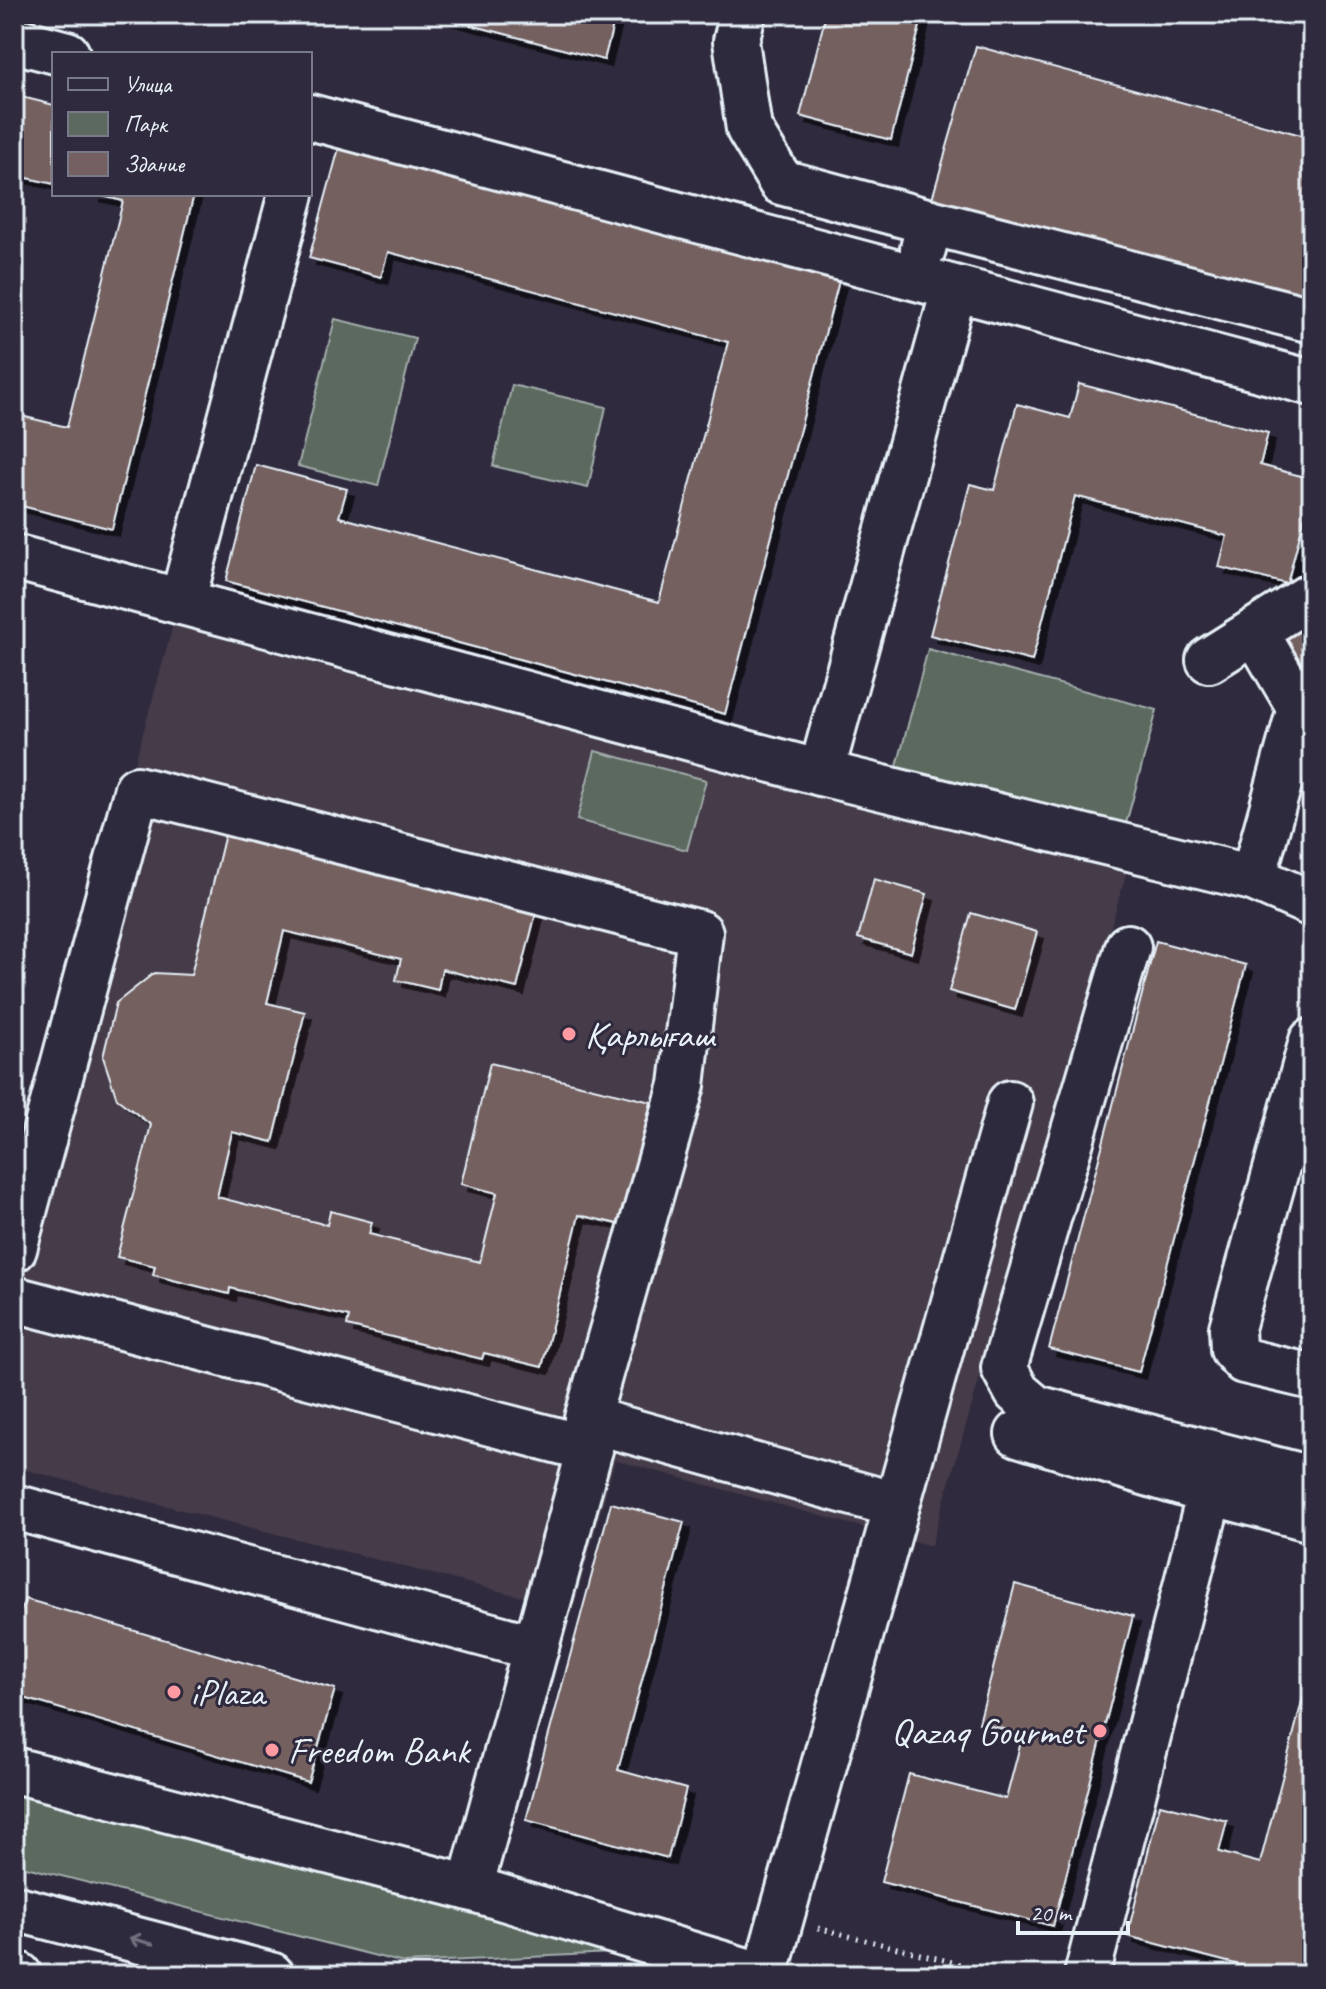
<svg xmlns="http://www.w3.org/2000/svg" width="1326" height="1989" font-family="Caveat,sans-serif">
<defs>
<filter id="shadow"><feDropShadow dx="7" dy="7" stdDeviation="0" flood-color="#0009"/></filter>
</defs>
<rect width="100%" height="100%" fill="#2f2a3d"/>
<filter id="ink" filterUnits="userSpaceOnUse"><feTurbulence type="fractalNoise" baseFrequency=".0125" numOctaves="2"/><feDisplacementMap in="SourceGraphic" scale="16" xChannelSelector="R" yChannelSelector="G"/><feConvolveMatrix kernelMatrix="1 2 1 2 8 2 1 2 1" color-interpolation-filters="sRGB"/></filter>
<g filter="url(#ink)">
<polygon fill="#443a48" points="173,625 1127,871 931,1546 615,1460 573,1610 14,1467 14,1197"/>
<g fill="#5c695f" stroke="#a2adac" stroke-width="2">
<polygon points="335,319 415,338 378,486 298,466"/>
<polygon points="512,385 606,407 588,488 493,466"/>
<polygon points="928,649 1157,710 1124,831 896,770"/>
<polygon points="595,751 706,780 687,850 577,820"/>
<polygon points="14,1792 633,1952 404,1963 14,1864"/>
</g>
<g fill="#746061" stroke="#e8f1f8" stroke-width="2" filter="url(#shadow)">
<polygon points="429,14 616,14 604,60"/>
<polygon points="826,14 923,14 891,140 800,116"/>
<polygon points="976,46 1312,138 1312,299 932,199"/>
<polygon points="14,95 54,105 54,184 14,175"/>
<polygon points="339,148 839,281 725,714 226,581 256,465 347,489 339,517 659,602 728,342 388,252 381,277 309,258"/>
<polygon points="93,194 194,194 112,529 14,504 14,444 21,416 67,427 123,201"/>
<polygon points="1079,384 1268,433 1260,465 1312,479 1312,488 1287,584 1219,567 1227,536 1075,496 1032,661 930,635 970,484 994,490 1017,404 1070,418"/>
<polygon points="1312,612 1312,676 1303,681 1275,635"/>
<polygon points="225,834 539,901 517,988 442,969 438,990 396,980 401,959 284,931 267,1003 305,1012 273,1142 232,1132 217,1197 327,1225 330,1211 372,1222 369,1234 480,1262 497,1193 461,1184 490,1063 651,1102 622,1225 579,1215 542,1367 484,1353 482,1359 347,1326 349,1317 230,1288 229,1294 153,1275 155,1266 117,1257 151,1125 117,1099 103,1057 116,1003 154,973 191,975"/>
<polygon points="874,879 927,894 911,953 858,938"/>
<polygon points="971,913 1037,932 1015,1010 949,991"/>
<polygon points="1156,941 1246,965 1139,1372 1049,1349"/>
<polygon points="611,1503 684,1522 618,1770 686,1789 668,1858 526,1820"/>
<polygon points="1015,1584 1133,1616 1053,1926 881,1882 909,1774 1006,1799 1023,1734 979,1723"/>
<polygon points="25,1599 335,1689 308,1782 14,1695 14,1631"/>
<polygon points="1312,1663 1312,1975 1278,1975 1127,1936 1160,1804 1227,1821 1219,1852 1260,1863"/>
</g>
<g fill="none" stroke-linecap="round" stroke-linejoin="round">
<defs>
<g id="minor">
<polyline points="743,14 736,41 749,129 781,182 930,222 923,249"/>
<polyline points="14,40 67,54"/>
<polyline points="310,117 1312,383"/>
<polyline points="291,194 182,602 821,773"/>
<polyline points="930,222 1312,320"/>
<polyline points="954,290 821,773 1253,878 1312,904"/>
<polyline points="14,557 182,602"/>
<polyline points="1312,595 1255,631 1300,708 1312,702"/>
<polyline points="1209,660 1255,631"/>
<polyline points="1253,878 1300,708"/>
<polyline points="1128,947 1004,1368 1017,1392 1036,1408 1312,1479"/>
<polyline points="1312,1041 1232,1328 1233,1349 1244,1361 1312,1377"/>
<polyline points="14,1249 137,789 700,933 682,1085 587,1419 590,1449 470,1888"/>
<polyline points="14,1299 590,1449"/>
<polyline points="587,1419 896,1505"/>
<polyline points="1018,1434 1210,1492 1312,1519"/>
<polyline points="14,1507 536,1648"/>
<polyline points="14,1770 470,1888 760,1975"/>
<polyline points="765,1975 1010,1103"/>
<polyline points="1087,1975 1210,1492"/>
</g>
<g id="major">
<polyline points="14,1908 271,1975"/>
<polyline points="14,1974 19,1975"/>
</g>
</defs>
<use href="#minor" stroke="#e8f1f8" stroke-width="50"/>
<use href="#major" stroke="#e8f1f8" stroke-width="50"/>
<polyline stroke="#e8f1f8" stroke-width="5" stroke-dasharray="2 6" stroke-linecap="butt" points="818,1928 1003,1975"/>
<use href="#minor" stroke="#2f2a3d" stroke-width="44"/>
<use href="#major" stroke="#2f2a3d" stroke-width="44"/>
</g>
<defs><path id="oneway-shaft" d="M-6 0H5M1.5-3L5.5 0L1.5 3" fill="none" stroke-width="1.6" stroke-linecap="round" stroke-linejoin="round" transform="scale(2)"/></defs>
<use stroke="#70707e" href="#oneway-shaft" transform="translate(141 1941) rotate(-165)"/>
</g>
<g fill="#ff9aa2" stroke="#2f2a3d" stroke-width="3">
<circle cx="569" cy="1034" r="8"/>
<circle cx="174" cy="1692" r="8"/>
<circle cx="1100" cy="1731" r="8"/>
<circle cx="272" cy="1750" r="8"/>
</g>
<g text-anchor="middle" dominant-baseline="central" stroke-width="6" stroke-linejoin="round" paint-order="stroke">
<g font-size="38" fill="#e8f1f8" stroke="#2f2a3d" text-anchor="start">
<text x="585" y="1034">Қарлығаш</text>
<text x="190" y="1692">iPlaza</text>
<text x="1084" y="1731" text-anchor="end">Qazaq Gourmet</text>
<text x="288" y="1750">Freedom Bank</text>
</g>
</g>
<rect width="1326" height="1989" fill="none" stroke="#2f2a3d" stroke-width="48"/>
<rect x="24" y="24" width="1278" height="1941" fill="none" stroke="#e8f1f8" stroke-width="3" filter="url(#ink)"/>
<rect x="52" y="52" width="260" height="144" fill="#2f2a3d" stroke="#797a88" stroke-width="2"/>
<rect x="68" y="78" width="40" height="12" fill="#2f2a3d" stroke="#797a88" stroke-width="2"/>
<text x="124" y="92" font-size="24" fill="#e8f1f8">Улица</text>
<rect x="68" y="112" width="40" height="24" fill="#5c695f" stroke="#797a88" stroke-width="2"/>
<text x="124" y="132" font-size="24" fill="#e8f1f8">Парк</text>
<rect x="68" y="152" width="40" height="24" fill="#746061" stroke="#797a88" stroke-width="2"/>
<text x="124" y="172" font-size="24" fill="#e8f1f8">Здание</text>
<path d="M1018 1921v12h110v-12" fill="none" stroke="#e8f1f8" stroke-width="4"/>
<text x="1030" y="1921" font-size="24" fill="#e8f1f8" stroke="#2f2a3d" stroke-width="6" paint-order="stroke">20 m</text>
</svg>
